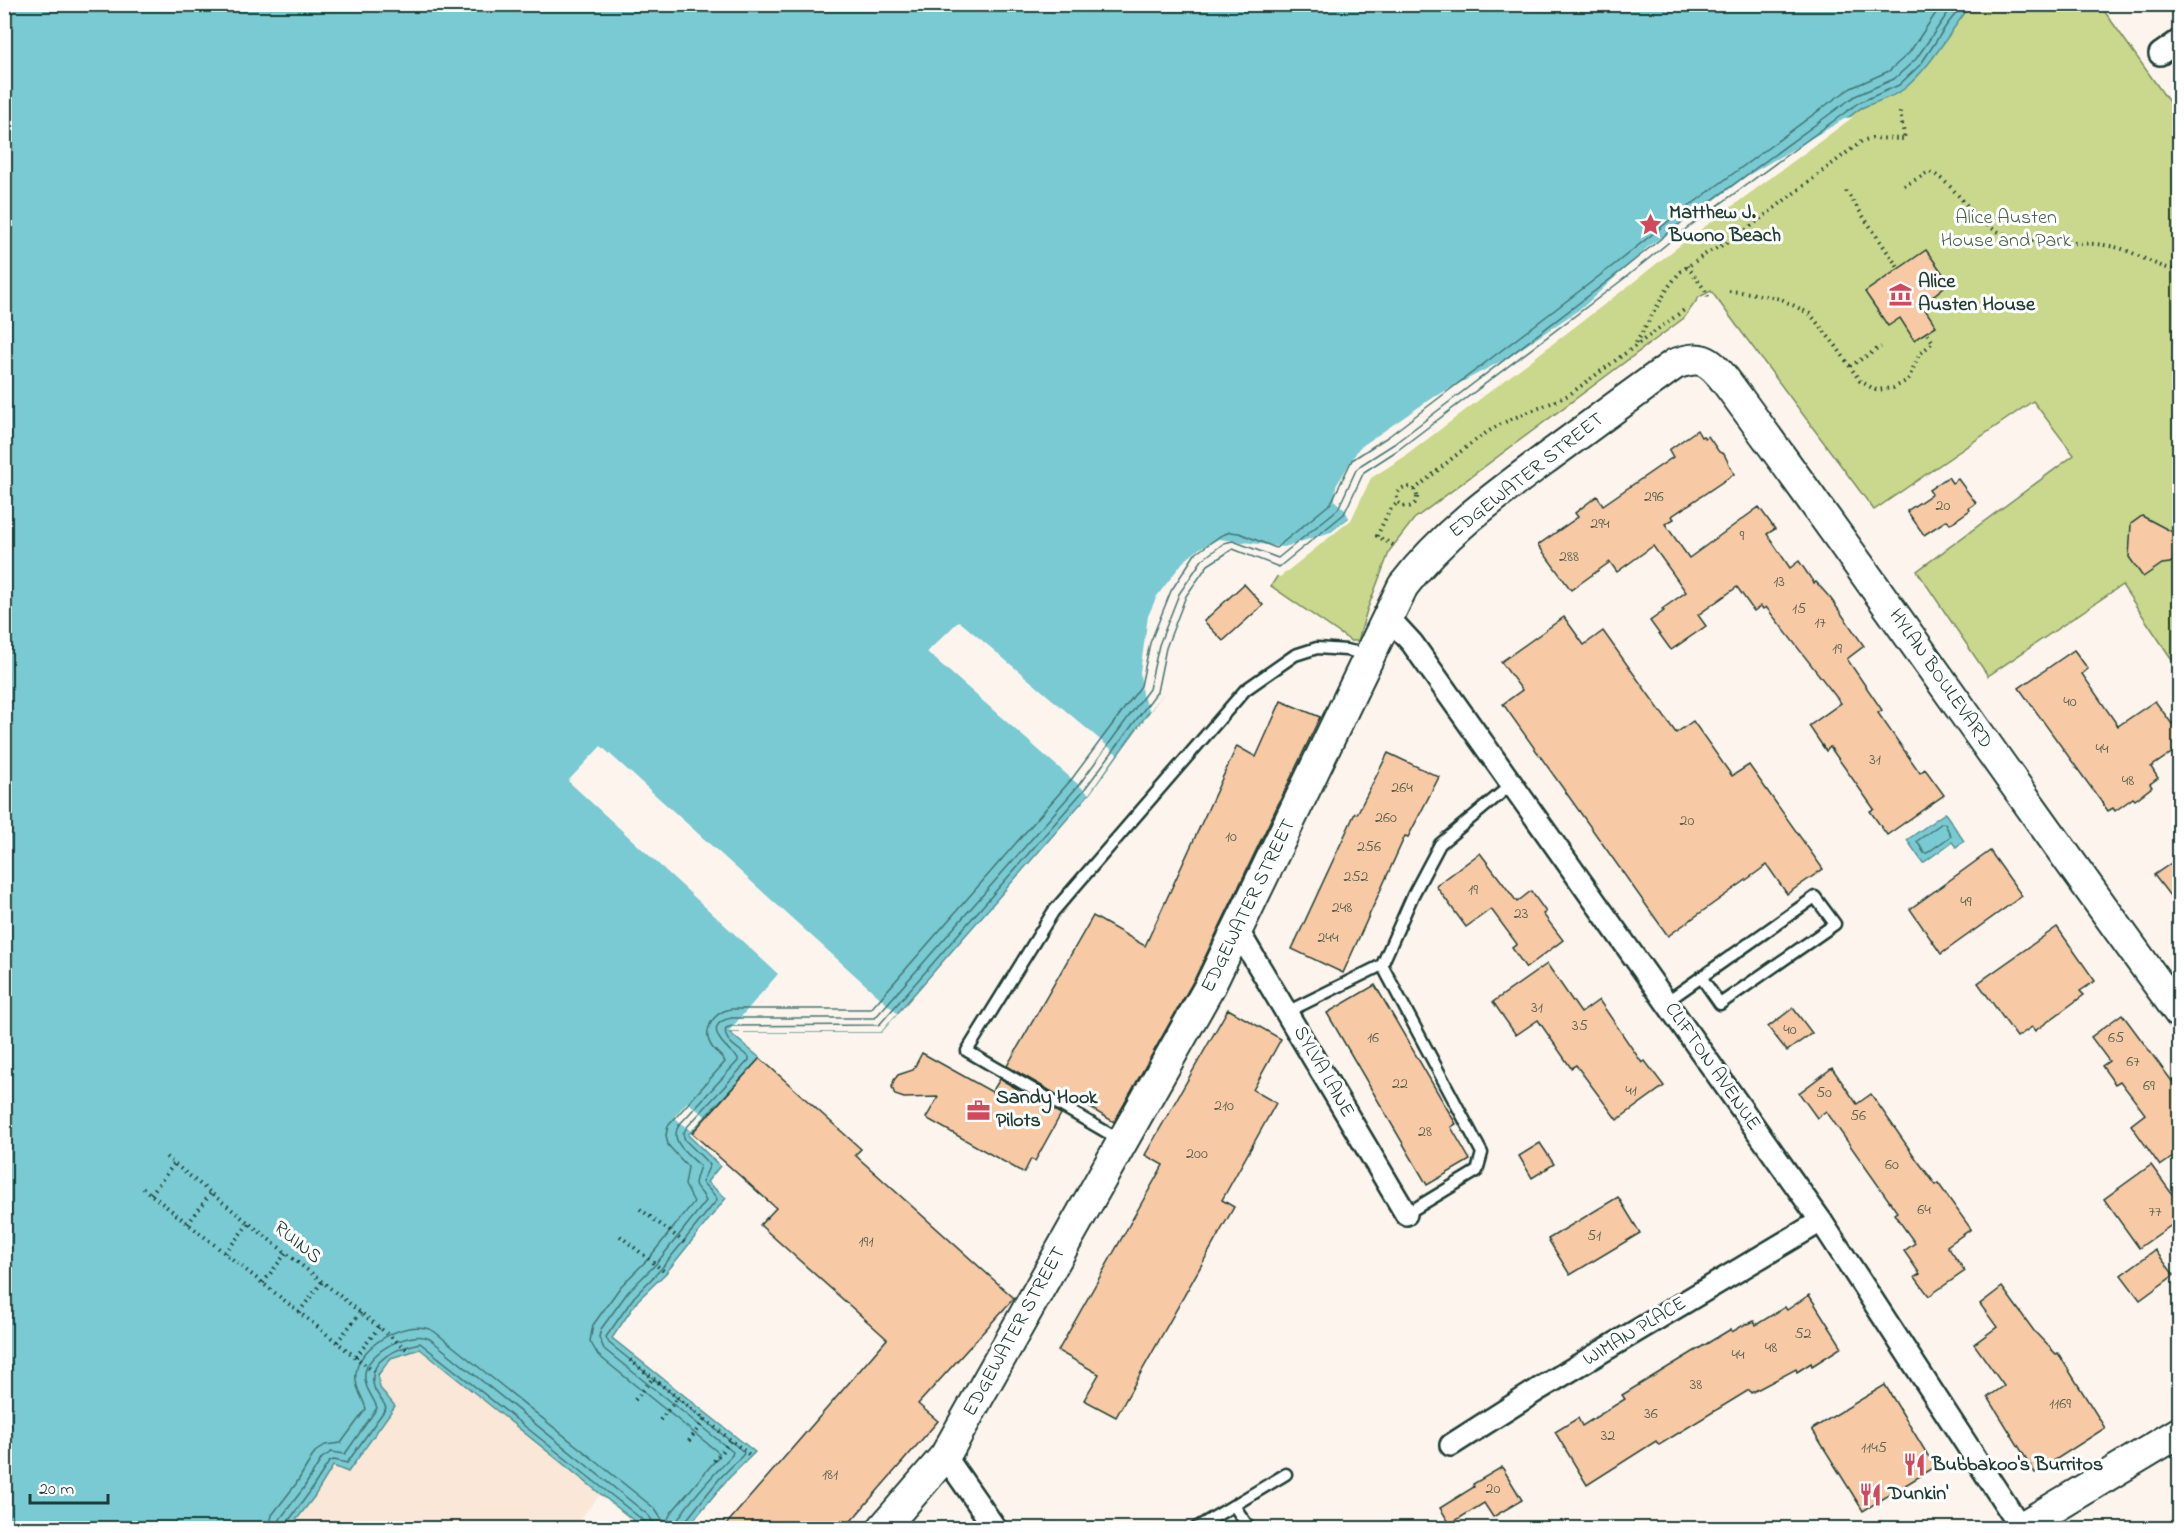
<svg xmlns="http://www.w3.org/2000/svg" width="2184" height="1533" font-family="'Indie Flower',sans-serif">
<rect width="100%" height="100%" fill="#fdf4ed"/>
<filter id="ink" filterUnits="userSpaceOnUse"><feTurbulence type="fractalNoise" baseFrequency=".0167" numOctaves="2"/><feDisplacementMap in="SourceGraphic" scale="12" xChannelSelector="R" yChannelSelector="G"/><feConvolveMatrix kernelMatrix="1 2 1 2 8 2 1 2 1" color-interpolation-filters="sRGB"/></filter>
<g filter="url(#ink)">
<polygon fill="#fbe7d7" points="420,1349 601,1494 572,1528 290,1528 314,1497 333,1465 384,1393 380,1387 378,1375 391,1358"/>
<polygon fill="#c9d88c" stroke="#748a60" stroke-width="1.5" points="1971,5 2100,5 2179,116 2179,670 2122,585 1988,676 1917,571 2074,455 2033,401 1874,510 1711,291 1699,297 1684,318 1414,519 1390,550 1367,610 1358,641 1351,641 1271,586 1278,575 1368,476 1861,108 1902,90"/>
<g fill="#79cad2" stroke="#559293" stroke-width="1.5">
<path d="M5 5H1971C1949 32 1932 66 1904 89 1892 98 1874 102 1861 108L1368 476 1349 518 1278 575 1233 554 1212 569 1192 599 1172 650 1162 694 1089 794 881 1032H729L760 1058 688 1135 720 1166 707 1182 726 1198 666 1273 638 1300 612 1338 755 1452 725 1482 687 1528H643L420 1349 391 1358 378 1375 380 1388 395 1406 348 1472 333 1466 314 1497 290 1528H5Z"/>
<polygon points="1945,813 1964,841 1956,847 1952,842 1923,863 1907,840"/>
</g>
<g fill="#fdf4ed">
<polygon points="1853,117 1684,242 1631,284 1404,457 1371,478 1351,520 1280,577 1233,558 1214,571 1194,600 1175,651 1167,689 1150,711 1142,695 1140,672 1148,616 1157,596 1183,562 1200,548 1219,539 1284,547 1331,532 1349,518 1345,510 1335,501 1336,486 1359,448 1432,398 1509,357 1583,307 1650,245 1692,217 1747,176 1846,118"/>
<polygon points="959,621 1117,754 1089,794 927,652"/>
<polygon points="601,746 897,1013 881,1032 728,1032 778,974 568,781"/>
<polygon points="687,1102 705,1116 691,1131 674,1117"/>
</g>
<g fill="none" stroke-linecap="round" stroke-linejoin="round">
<g stroke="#437573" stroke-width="1.5">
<polygon points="1942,823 1945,824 1951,836 1927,853 1924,853 1917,841"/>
<path d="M269 1528 272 1515 296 1484 315 1452 325 1445 341 1443 366 1409C363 1397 354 1387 356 1373 359 1344 411 1316 435 1332L654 1508 663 1521H667L671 1513 719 1456V1453L598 1355 590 1341 593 1325 621 1286 649 1258 694 1202 685 1185 688 1167 668 1145 666 1135 668 1126 725 1062C723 1056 716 1053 712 1047 701 1031 713 1012 731 1009H871L1071 780 1141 686 1150 643 1171 591 1195 554 1220 536 1230 532 1239 533 1276 548 1331 503 1352 460 1389 436 1615 264 1669 221 1833 100 1851 88 1889 71 1909 53 1942 4"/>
<path d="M278 1528 280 1519 303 1489 322 1458 331 1452 345 1454 377 1408C374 1397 363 1388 365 1373 367 1352 411 1329 430 1339L648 1515 653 1522 654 1528"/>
<path d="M285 1528 287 1523 309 1493 329 1462 334 1460 347 1463 386 1408C384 1401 376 1395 374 1387 366 1359 398 1348 420 1343L644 1521 646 1528"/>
<path d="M675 1528C676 1513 720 1468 732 1455L733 1452 604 1349 599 1337 601 1329 628 1292 656 1264 706 1201C697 1180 690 1195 700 1166 689 1154 668 1142 679 1125L738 1061V1058C726 1048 700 1025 731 1018H875L1078 786 1149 689 1159 645 1179 594 1202 560 1224 543 1233 541 1278 558 1338 509 1356 470 1361 465 1394 444 1621 271 1674 228 1838 108 1855 96 1894 79 1916 59 1954 4"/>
<path d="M683 1528 684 1523 720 1478 743 1455 744 1452 609 1343 606 1337 634 1297 661 1269 717 1200 716 1197 702 1182 710 1165 685 1140 683 1134 687 1127 749 1060V1057C740 1050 722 1041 726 1028L732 1026 879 1025 1084 790 1157 692 1166 648 1186 596 1208 565 1233 549 1279 567 1344 514 1364 472 1398 450 1626 277 1679 234 1843 114 1858 103 1899 85 1921 64 1946 26 1963 4"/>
</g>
</g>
<g fill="#f7caa5" stroke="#1f3d34" stroke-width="1.5">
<polygon points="1926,250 1946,278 1945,286 1922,305 1936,326 1914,340 1900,318 1888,326 1865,292"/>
<polygon points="1697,430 1701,437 1703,436 1705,438 1708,436 1719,452 1724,454 1734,474 1672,516 1674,519 1665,524 1689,558 1759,507 1775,529 1767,534 1790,568 1799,561 1814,583 1816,582 1831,599 1864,646 1847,659 1882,710 1878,713 1920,773 1925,769 1944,795 1887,835 1870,811 1874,809 1830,747 1826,751 1809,726 1841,703 1766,607 1763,609 1761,606 1754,611 1737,587 1698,615 1706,626 1671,650 1650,621 1664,611 1662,609 1686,592 1653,546 1617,572 1610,562 1571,590 1538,545 1578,517 1575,513 1597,496 1603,505 1673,457 1669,450"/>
<polygon points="1948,477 1952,483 1958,479 1976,503 1969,508 1970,510 1950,524 1947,520 1924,535 1907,511 1932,494 1929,490"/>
<polygon points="2142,516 2180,536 2180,556 2170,563 2162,564 2143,577 2129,557 2131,524"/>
<polygon points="1244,584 1263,605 1223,641 1204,621"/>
<polygon points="1564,617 1584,645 1603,631 1676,733 1693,721 1732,776 1749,765 1823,869 1787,894 1767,865 1668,936 1503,704 1522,690 1501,662"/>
<polygon points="2074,650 2088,669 2082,674 2118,726 2155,701 2172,724 2180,719 2180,747 2151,767 2158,778 2150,784 2152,787 2135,800 2133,798 2115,811 2113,808 2108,811 2019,688"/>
<polygon points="1281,701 1320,717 1195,978 1114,1122 1070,1096 1068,1101 1007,1066 1093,916 1145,946 1237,746 1256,757"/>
<polygon points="1388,753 1439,777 1408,837 1405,836 1343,973 1292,949 1355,813 1357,814"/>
<polygon points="1990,851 2022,896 1941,954 1910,909"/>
<polygon points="1480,853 1517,902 1531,891 1546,912 1543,914 1563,940 1526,968 1512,948 1517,944 1491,909 1466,927 1436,886"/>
<polygon points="2180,857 2180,909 2154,875"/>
<polygon points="2057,927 2095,981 2080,991 2084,995 2035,1031 2032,1027 2017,1037 1978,983"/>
<polygon points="1547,964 1581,1013 1599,1000 1642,1063 1645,1061 1664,1086 1617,1120 1576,1065 1571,1068 1538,1020 1516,1035 1493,1002"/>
<polygon points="1375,985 1456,1124 1451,1127 1470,1160 1427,1185 1327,1013"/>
<polygon points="1793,1008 1812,1033 1787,1051 1768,1027"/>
<polygon points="1228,1009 1281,1039 1253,1090 1276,1103 1222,1200 1234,1207 1116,1417 1084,1400 1099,1374 1058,1351 1163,1165 1145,1155"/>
<polygon points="2122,1014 2180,1092 2180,1152 2160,1166 2131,1125 2145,1114 2120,1081 2115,1084 2102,1066 2109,1061 2091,1037"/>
<polygon points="922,1053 992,1092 1000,1079 1061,1114 1035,1161 1031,1159 1024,1173 926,1118 938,1097 904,1098 895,1095 892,1087 894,1080 898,1075 913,1070"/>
<polygon points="760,1058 861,1149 855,1155 1014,1298 918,1404 938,1421 845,1528 723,1528 887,1339 760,1225 776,1208 692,1133"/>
<polygon points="1832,1068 1857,1104 1871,1094 1917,1160 1936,1185 1938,1183 1971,1229 1947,1246 1965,1271 1929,1296 1915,1277 1920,1274 1904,1251 1915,1243 1894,1214 1897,1212 1826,1111 1817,1118 1799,1093"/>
<polygon points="1540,1143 1554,1164 1532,1178 1519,1156"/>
<polygon points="2151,1165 2180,1205 2180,1219 2139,1248 2104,1199"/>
<polygon points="1618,1197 1640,1233 1570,1275 1548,1239"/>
<polygon points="2155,1250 2174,1275 2140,1300 2121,1275"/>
<polygon points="2002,1287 2034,1331 2056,1354 2058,1353 2105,1428 2035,1473 1988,1397 2004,1386 1974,1344 1997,1327 1980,1304"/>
<polygon points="1809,1295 1842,1347 1812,1366 1811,1363 1797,1372 1796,1369 1751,1393 1749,1390 1659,1445 1656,1441 1587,1485 1555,1432 1578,1418 1582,1426 1625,1399 1622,1395 1731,1329 1732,1332 1747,1323 1748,1324 1754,1321 1756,1325 1785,1307 1787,1310"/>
<polygon points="1885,1385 1935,1467 1863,1511 1812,1429"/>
<polygon points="1502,1467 1522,1500 1493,1517 1484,1503 1450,1524 1440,1508 1474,1487 1473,1484"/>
</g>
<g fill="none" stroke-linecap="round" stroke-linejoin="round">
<defs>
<g id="lane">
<polyline points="1382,965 1413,895 1440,844 1512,784"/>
<polyline points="1666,1002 1815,897 1835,924 1720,1004 1701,977"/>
<polyline points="1287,1012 1382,965 1482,1153 1477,1171 1406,1214"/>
<polyline points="1120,1140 967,1051 1053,912 1245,690 1295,655 1317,648 1346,650 1366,654"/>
<polyline points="1235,1507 1249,1528"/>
<polyline points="1196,1528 1286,1474"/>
</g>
<g id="street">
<polyline points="2160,54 2180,40"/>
<polyline points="1388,617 1412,643 1821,1221 2021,1528"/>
<polyline points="1238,931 1406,1214"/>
<polyline points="1451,1445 1539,1389 1821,1221"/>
<polyline points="945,1456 995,1528"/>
</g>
<g id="secondary">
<path d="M883 1528 945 1456 1210 986 1403 586C1444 532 1499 493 1553 453 1594 423 1634 393 1675 364 1701 355 1708 359 1725 380 1879 589 2026 804 2180 1014"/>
<polyline points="2020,1528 2180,1432"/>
</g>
</defs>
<use href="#lane" stroke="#1f3d34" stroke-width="15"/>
<use href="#street" stroke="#1f3d34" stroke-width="26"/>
<use href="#secondary" stroke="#1f3d34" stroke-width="34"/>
<g stroke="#1f3d34" stroke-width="4" stroke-dasharray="1.5 4.5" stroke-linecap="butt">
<path d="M1904 186 1929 172C1952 180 1968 213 1990 227 2026 250 2075 238 2115 247 2138 252 2156 269 2180 270"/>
<polyline points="1846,191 1899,269"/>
<polyline points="1687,266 1705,290 1709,299"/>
<polyline points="1729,291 1750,293 1781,299 1810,314 1836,346 1860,381 1876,390 1893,388 1908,380 1919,355 1933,342 1926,332"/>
<polyline points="1636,343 1669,286 1680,272 1707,253 1734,239 1862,141 1872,138 1905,139 1899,108"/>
<polyline points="1850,366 1881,347"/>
<circle cx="1407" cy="497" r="10"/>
<path d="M1414 490C1440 469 1466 445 1494 428 1518 414 1546 407 1570 394L1684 310"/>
<polyline points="1393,545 1377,536 1389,511 1398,502"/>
<polyline points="166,1157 410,1352"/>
<polyline points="143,1188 378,1375"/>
<polyline points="151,1194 174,1164"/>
<polyline points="640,1209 688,1245"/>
<polyline points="188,1224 211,1193"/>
<polyline points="620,1236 666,1273"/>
<polyline points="225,1253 249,1223"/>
<polyline points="263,1283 286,1253"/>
<polyline points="299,1312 322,1282"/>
<polyline points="337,1342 361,1312"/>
<polyline points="356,1357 379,1327"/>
<polyline points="630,1360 751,1456"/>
<polyline points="635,1400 653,1378"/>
<polyline points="660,1420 678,1398"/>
<polyline points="689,1441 705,1419"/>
<polyline points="714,1461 731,1440"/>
</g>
<use href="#lane" stroke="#fff" stroke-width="10"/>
<use href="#street" stroke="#fff" stroke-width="21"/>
<use href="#secondary" stroke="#fff" stroke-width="30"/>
</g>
</g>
<defs>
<symbol id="sight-bare" viewBox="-9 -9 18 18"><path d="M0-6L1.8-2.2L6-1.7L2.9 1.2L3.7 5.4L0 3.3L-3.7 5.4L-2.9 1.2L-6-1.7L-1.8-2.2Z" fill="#d1495b" stroke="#fff" stroke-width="2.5" paint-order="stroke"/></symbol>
<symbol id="museum-bare" viewBox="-9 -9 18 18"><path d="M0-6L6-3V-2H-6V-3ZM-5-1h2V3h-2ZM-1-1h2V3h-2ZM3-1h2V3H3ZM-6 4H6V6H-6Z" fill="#d1495b" stroke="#fff" stroke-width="2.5" paint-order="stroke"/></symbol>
<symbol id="office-bare" viewBox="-9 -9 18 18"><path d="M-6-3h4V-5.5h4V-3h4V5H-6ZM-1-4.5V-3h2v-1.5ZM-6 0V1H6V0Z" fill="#d1495b" stroke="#fff" stroke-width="2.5" paint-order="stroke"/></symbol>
<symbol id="restaurant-bare" viewBox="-9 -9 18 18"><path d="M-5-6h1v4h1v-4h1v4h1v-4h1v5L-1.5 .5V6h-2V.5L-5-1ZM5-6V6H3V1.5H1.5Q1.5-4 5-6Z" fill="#d1495b" stroke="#fff" stroke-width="2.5" paint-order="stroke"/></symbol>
</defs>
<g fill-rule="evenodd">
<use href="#sight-bare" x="1634" y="208" width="33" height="33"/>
<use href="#museum-bare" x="1884" y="278" width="33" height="33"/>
<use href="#office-bare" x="962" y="1094" width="33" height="33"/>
<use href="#restaurant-bare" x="1898" y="1448" width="33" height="33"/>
<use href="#restaurant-bare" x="1854" y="1478" width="33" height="33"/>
</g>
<g text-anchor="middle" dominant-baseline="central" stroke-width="6" stroke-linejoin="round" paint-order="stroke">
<g font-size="16" fill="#556050">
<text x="1654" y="497">296</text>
<text x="1943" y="506">20</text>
<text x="1600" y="524">294</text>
<text x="1742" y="536">9</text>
<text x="1569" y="557">288</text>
<text x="1779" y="582">13</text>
<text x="1799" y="609">15</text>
<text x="1820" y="623">17</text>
<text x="1837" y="649">19</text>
<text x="2070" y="702">40</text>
<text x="2102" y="749">44</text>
<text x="1875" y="760">31</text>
<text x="2128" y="781">48</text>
<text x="1402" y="788">264</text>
<text x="1386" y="818">260</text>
<text x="1687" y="821">20</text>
<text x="1231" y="837">10</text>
<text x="1369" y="847">256</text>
<text x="1356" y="877">252</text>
<text x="1473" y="890">19</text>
<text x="1966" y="902">49</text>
<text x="1342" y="908">248</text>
<text x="1521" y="914">23</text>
<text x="1328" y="938">244</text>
<text x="1537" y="1008">31</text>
<text x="1580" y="1026">35</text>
<text x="1790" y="1030">40</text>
<text x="1373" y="1038">16</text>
<text x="2116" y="1038">65</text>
<text x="2133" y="1062">67</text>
<text x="1400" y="1084">22</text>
<text x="2149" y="1086">69</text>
<text x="1631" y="1091">41</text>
<text x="1824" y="1093">50</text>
<text x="1224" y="1106">210</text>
<text x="1858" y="1116">56</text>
<text x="1425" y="1132">28</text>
<text x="1197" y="1154">200</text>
<text x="1892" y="1165">60</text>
<text x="1924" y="1210">64</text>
<text x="2155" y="1212">77</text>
<text x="1594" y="1236">51</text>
<text x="866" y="1242">191</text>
<text x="1803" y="1334">52</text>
<text x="1771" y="1348">48</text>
<text x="1738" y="1355">44</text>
<text x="1696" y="1385">38</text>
<text x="2060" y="1404">1169</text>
<text x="1651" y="1414">36</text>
<text x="1608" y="1436">32</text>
<text x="1874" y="1448">1145</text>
<text x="830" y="1475">181</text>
<text x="1493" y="1489">20</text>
</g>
<g font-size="20" font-weight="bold" fill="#1f3d34" stroke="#fff" text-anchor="start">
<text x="1669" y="213">Matthew J.<tspan x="1669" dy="23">Buono Beach</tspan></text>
<text x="1918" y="282">Alice<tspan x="1918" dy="23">Austen House</tspan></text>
<text x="996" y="1098">Sandy Hook<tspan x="996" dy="23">Pilots</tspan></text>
<text x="1932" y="1465">Bubbakoo's Burritos</text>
<text x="1888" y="1494">Dunkin'</text>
</g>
<g font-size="20" fill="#4a644a" stroke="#fff">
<text x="2006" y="218">Alice Austen<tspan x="2006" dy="23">House and Park</tspan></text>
</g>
<g font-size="20" fill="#1f3d34" stroke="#fff">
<text transform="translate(1527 476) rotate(-38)">EDGEWATER STREET</text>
<text transform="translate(1940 679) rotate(55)">HYLAN BOULEVARD</text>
<text transform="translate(1249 906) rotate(-64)">EDGEWATER STREET</text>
<text transform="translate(1712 1067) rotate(55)">CLIFTON AVENUE</text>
<text transform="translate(1323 1072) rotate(60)">SYLVA LANE</text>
<text transform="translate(297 1243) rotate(39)">RUINS</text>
<text transform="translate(1015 1332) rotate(-61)">EDGEWATER STREET</text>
<text transform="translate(1635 1332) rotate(-31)">WIMAN PLACE</text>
</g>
</g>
<rect width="2184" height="1533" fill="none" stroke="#fff" stroke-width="24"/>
<rect x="12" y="12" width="2160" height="1509" fill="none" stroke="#1f3d34" stroke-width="2" filter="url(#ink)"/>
<path d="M30 1494v9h78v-9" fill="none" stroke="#1f3d34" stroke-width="3"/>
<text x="39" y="1494" font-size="18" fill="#1f3d34" stroke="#ffffff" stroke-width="4.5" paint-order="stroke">20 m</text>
</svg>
